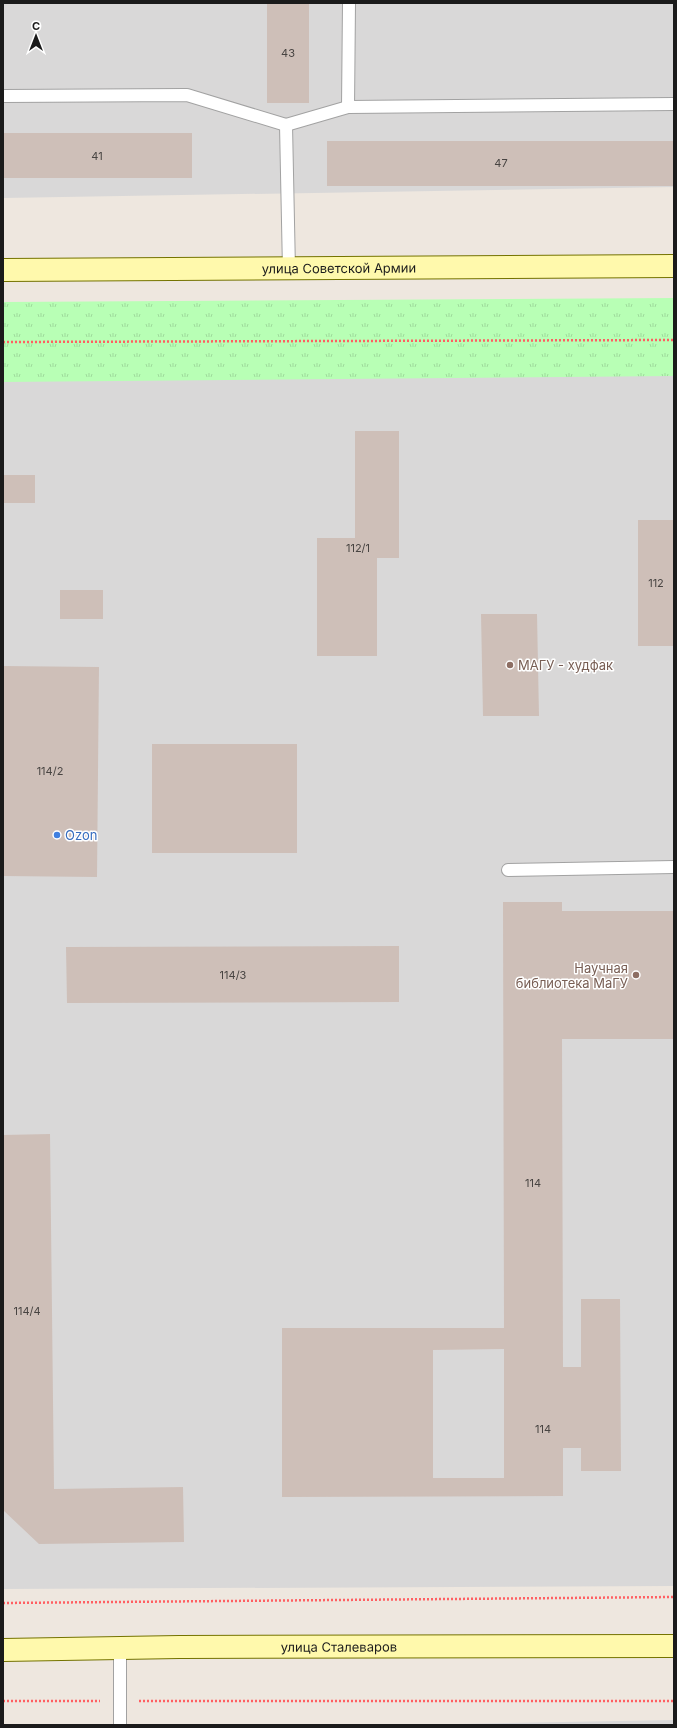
<svg xmlns="http://www.w3.org/2000/svg" width="677" height="1728" font-family="Inter,sans-serif">
<defs>
<pattern id="park-tufts" width="24" height="20" patternUnits="userSpaceOnUse"><rect width="24" height="20" fill="#b8ffb5"/><path d="M3 7l-1-3M5 7V3M7 7l1-3M15 17l-1-3M17 17v-4M19 17l1-3" fill="none" stroke="#9eda9b"/></pattern>
</defs>
<rect width="100%" height="100%" fill="#eee7df"/>
<g fill="#d9d8d8">
<polygon points="3,3 674,3 674,187 3,198"/>
<polygon points="3,373 674,376 674,1586 3,1589"/>
<polygon points="674,1720 674,1725 405,1725"/>
</g>
<polygon fill="url(#park-tufts)" points="674,298 674,376 3,382 3,302"/>
<g fill="#cebfb8" fill-rule="evenodd">
<rect x="267" y="3" width="42" height="100"/>
<rect x="3" y="133" width="189" height="45"/>
<rect x="327" y="141" width="347" height="45"/>
<polygon points="355,431 399,431 399,558 377,558 377,656 317,656 317,538 355,538"/>
<rect x="3" y="475" width="32" height="28"/>
<rect x="638" y="520" width="36" height="126"/>
<rect x="60" y="590" width="43" height="29"/>
<polygon points="481,614 537,614 539,716 483,716"/>
<polygon points="3,666 99,667 97,877 3,876"/>
<rect x="152" y="744" width="145" height="109"/>
<path d="M503 902H562V911H674V1039H562L563 1367H581V1299H620L621 1471H581V1448H563V1496L282 1497V1328H504ZM504 1349V1478H433V1350Z"/>
<polygon points="399,946 399,1002 67,1003 66,947"/>
<polygon points="50,1134 54,1489 183,1487 184,1542 39,1544 3,1510 3,1135"/>
</g>
<g fill="none" stroke-linecap="round" stroke-linejoin="round">
<defs>
<g id="service">
<polyline points="3,96 187,95 286,125 289,270"/>
<polyline points="348,107 349,3"/>
<polyline points="286,125 348,107 674,104"/>
<polyline points="508,870 674,867"/>
<polyline points="120,1647 120,1725"/>
</g>
<g id="secondary">
<path id="s1" d="M3 270 674 266"/>
<path id="s2" d="M3 1650 179 1647 674 1646"/>
</g>
</defs>
<use href="#service" stroke="#a2a2a2" stroke-width="14"/>
<use href="#secondary" stroke="#747300" stroke-width="24"/>
<g stroke="#ff5f62" stroke-width="2.5" stroke-dasharray="2 2" stroke-linecap="butt">
<polyline points="3,342 674,340"/>
<polyline points="3,1603 674,1597"/>
<polyline points="3,1701 100,1701"/>
<polyline points="139,1701 674,1701"/>
</g>
<use href="#service" stroke="#fff" stroke-width="12"/>
<use href="#secondary" stroke="#fff9ac" stroke-width="22"/>
</g>
<g fill="#8d6e63" stroke="#fff" stroke-width="1.5">
<circle cx="510" cy="665" r="4"/>
<circle cx="636" cy="975" r="4"/>
</g>
<circle fill="#3f7fe0" stroke="#fff" stroke-width="1.5" cx="57" cy="835" r="4"/>
<g text-anchor="middle" dominant-baseline="central" stroke-width="3" stroke-linejoin="round" paint-order="stroke">
<g font-size="11" fill="#484442">
<text x="288" y="53">43</text>
<text x="97" y="156">41</text>
<text x="501" y="163">47</text>
<text x="358" y="548">112/1</text>
<text x="656" y="583">112</text>
<text x="50" y="771">114/2</text>
<text x="233" y="975">114/3</text>
<text x="533" y="1183">114</text>
<text x="27" y="1311">114/4</text>
<text x="543" y="1429">114</text>
</g>
<g font-size="13" fill="#1b1b1b" stroke="#fff">
<text stroke="none"><textPath href="#s1" startOffset="336">улица Советской Армии</textPath></text>
<text stroke="none"><textPath href="#s2" startOffset="336">улица Сталеваров</textPath></text>
</g>
<g font-size="13" fill="#785e54" stroke="#fff" text-anchor="start">
<text x="518" y="665">МАГУ - худфак</text>
<text x="628" y="968" text-anchor="end">Научная<tspan x="628" dy="15">библиотека МаГУ</tspan></text>
</g>
<g font-size="13" fill="#366cbe" stroke="#fff" text-anchor="start">
<text x="65" y="835">Ozon</text>
</g>
</g>
<rect width="677" height="1728" fill="none" stroke="#1b1b1b" stroke-width="8"/>
<g transform="translate(36 36)" stroke="#ffffff" stroke-width="3" paint-order="stroke">
<path d="M0-3L7 15L0 10L-7 15Z" fill="#1b1b1b"/>
<text y="-6" font-size="11" font-weight="bold" text-anchor="middle" fill="#1b1b1b">С</text>
</g>
</svg>
